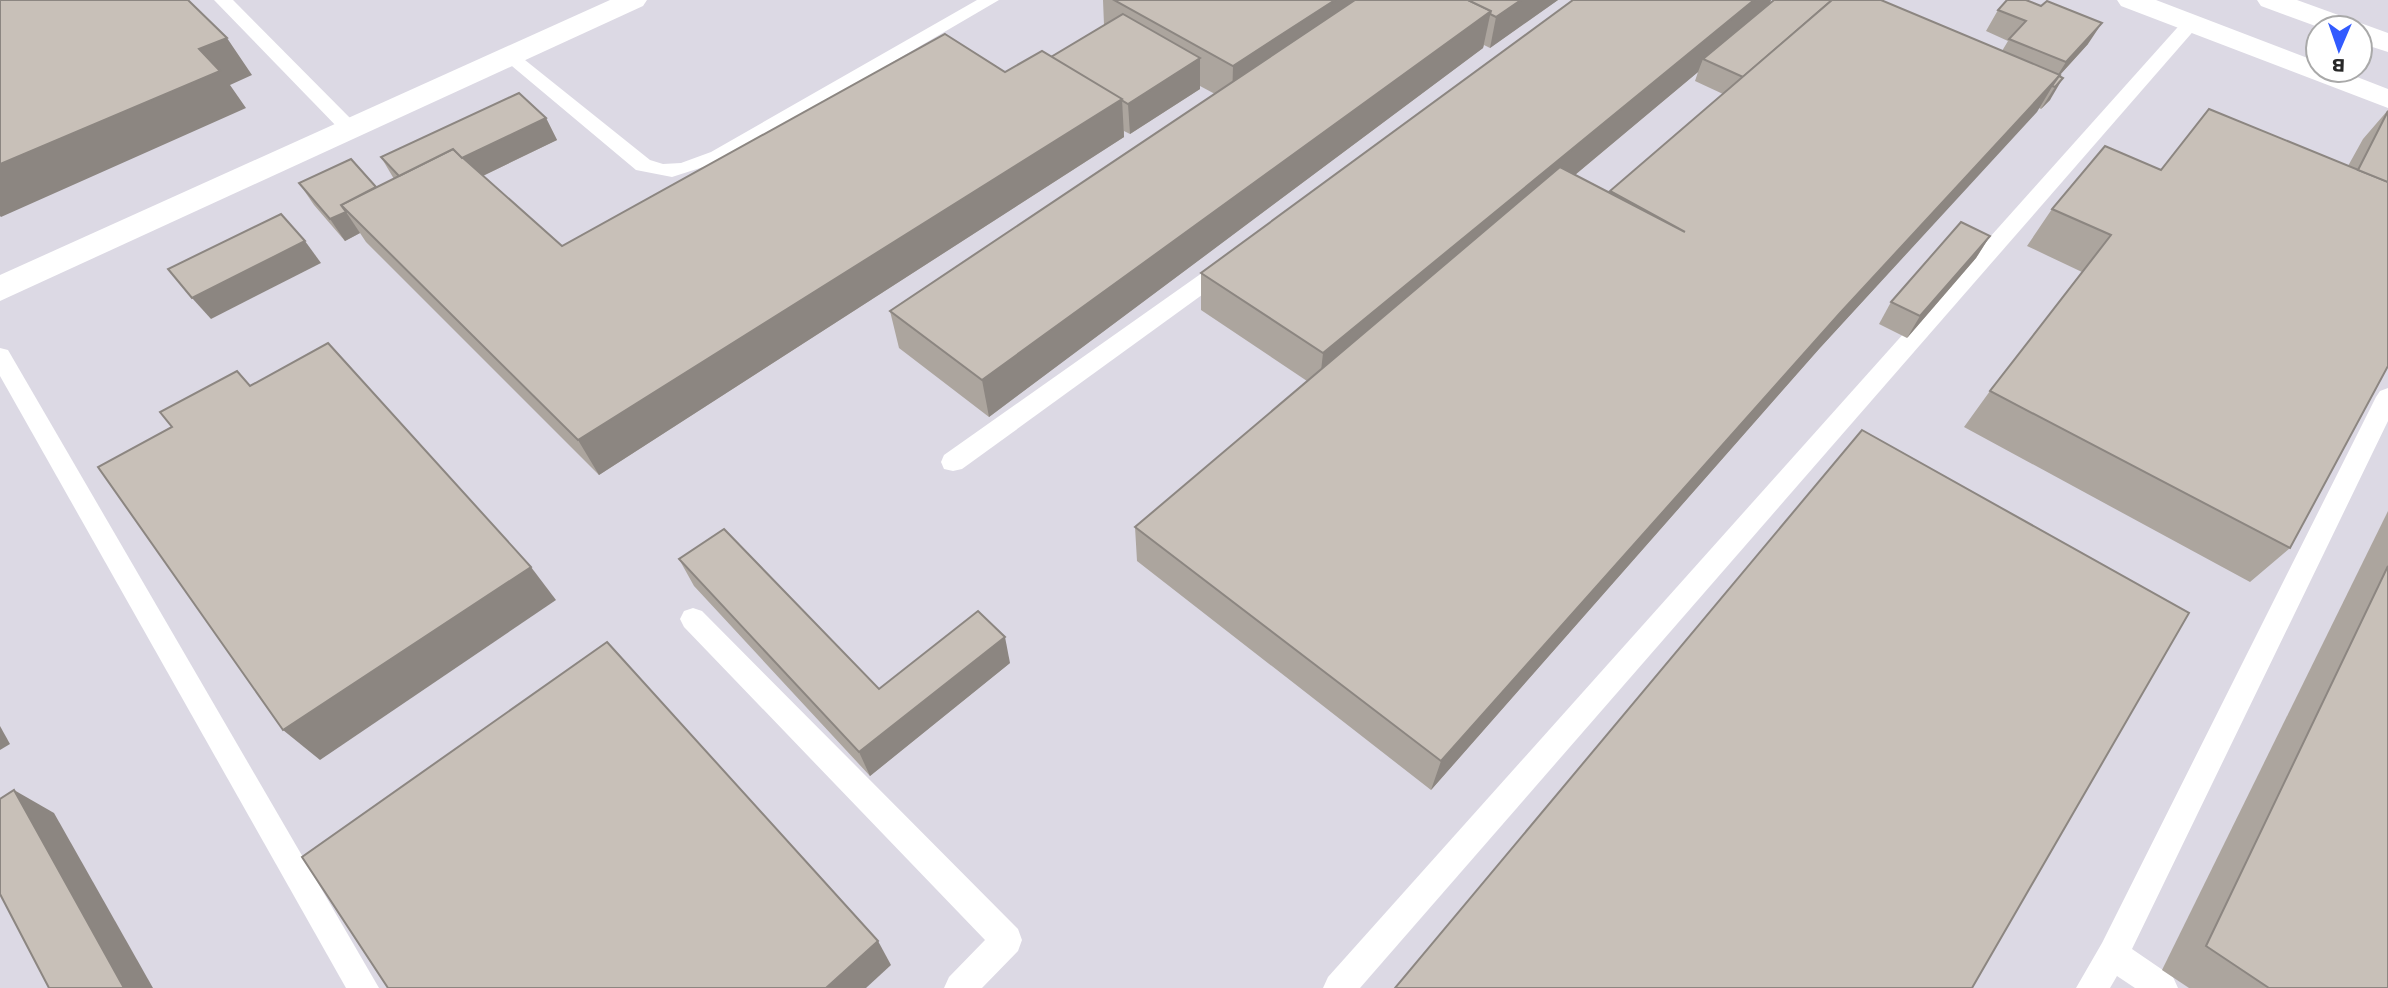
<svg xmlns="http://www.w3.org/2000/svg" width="2388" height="988" font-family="'Work Sans',sans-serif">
<rect width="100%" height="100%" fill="#ede3d8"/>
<path fill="#dcd9e4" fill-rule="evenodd" d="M0 0H2388V988H0ZM2318 28H2360V70H2318Z"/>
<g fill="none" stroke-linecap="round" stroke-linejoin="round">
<g fill="#fff" fill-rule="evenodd">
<polygon points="214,0 233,0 356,124 359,128 356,132 342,132"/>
<polygon points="977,0 999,0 725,160 672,177 636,170 500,56 509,51 515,52 650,160 663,164 681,163 711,152"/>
<polygon points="2191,18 2197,19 2200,23 2197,27 1360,988 1323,988 1328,977 2185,19"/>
<polygon points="1227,259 1235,261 1238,266 1235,271 962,469 953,471 944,469 941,462 944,455 1219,261"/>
<polygon points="0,348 8,350 379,988 346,988 0,376"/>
<polygon points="2388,388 2388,421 2132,949 2173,977 2178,988 2135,988 2117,976 2110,988 2076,988 2102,943 2376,397 2380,391"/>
<polygon points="693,608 702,611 1018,929 1022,940 1018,951 982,988 944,988 949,977 985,940 684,627 680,619 684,611"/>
</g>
<polygon fill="#fff" fill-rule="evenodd" points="610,0 647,0 643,6 0,301 0,275"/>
<g fill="#fff" fill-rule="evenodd">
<polygon points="2117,0 2156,0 2318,62 2318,70 2339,70 2388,89 2388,108 2121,6"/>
<polygon points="2257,0 2297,0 2388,33 2388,52 2360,43 2360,28 2321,28 2261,6"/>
</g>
</g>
<g fill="#aca59e" fill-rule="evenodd">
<polygon points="1103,0 1558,0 1490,48 1484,45 1483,48 989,417 899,348 890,311 1215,94 1200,86 1200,89 1130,134 1124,131 1124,137 599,475 366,242 360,233 345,241 314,205 299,183 376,187 394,179 381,157 546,118 557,140 483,176 562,246 1005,72 1051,57 1104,25"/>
<path d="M1573 0H1771L1770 3 2002 51 2008 41 1986 31 1998 10 2088 44 2059 76 2050 100 2041 109 2039 108 1819 349 1431 790 1137 561 1135 527 1307 381 1201 310V273ZM1698 72 1695 81 1723 94 1610 191V193L1575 175Z"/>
<polygon points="2388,110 2388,366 2290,548 2250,582 1964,427 1990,391 2082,272 2027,246 2052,209 2161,170 2348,166 2363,139"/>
<polygon points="1990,236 1976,258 1907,338 1879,324 1891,302"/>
<polygon points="2388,511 2388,988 2189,988 2162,970"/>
<polygon points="679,559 879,689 1010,663 870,776 694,586"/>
</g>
<g fill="#8c8681">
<polygon points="1335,0 1388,0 1232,103 1233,66"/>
<polygon points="1521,0 1558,0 1490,48 1496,17"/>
<polygon points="1754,0 1771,0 1765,16 1703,59 1698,72 1319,389 1323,353"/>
<polygon points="1491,11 1483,48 989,417 982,380"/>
<polygon points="2102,23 2088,44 2058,77 2037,112 1819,349 1431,790 1441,761 1840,313 2054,81 2066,62"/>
<polygon points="227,38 252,75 230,85 246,108 1,217 0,216 0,164 199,49"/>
<polygon points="1200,58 1200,89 1130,134 1128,104"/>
<polygon points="2063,78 2050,100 2041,109 2055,87"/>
<polygon points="1122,99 1124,137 599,475 578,440"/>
<polygon points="546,118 557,140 420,206 407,184"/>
<polygon points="346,212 360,233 345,241 330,219"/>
<polygon points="1990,236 1976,258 1907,338 1920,316"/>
<polygon points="305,241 321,263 211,319 192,298"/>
<polygon points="531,567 556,600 320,760 283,730"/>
<polygon points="1005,637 1010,663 870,776 859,752"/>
<polygon points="0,726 10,744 0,750"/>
<polygon points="14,790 54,813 153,988 124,988"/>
<polygon points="878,941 891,965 866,988 826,988"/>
</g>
<g fill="#c8c0b8" stroke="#8c8681" stroke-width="2">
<polygon points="0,0 188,0 227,38 199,49 220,71 0,164"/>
<polygon points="1114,0 1335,0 1233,66"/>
<polygon points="1355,0 1468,0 1491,11 982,380 890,311"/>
<polygon points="1468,0 1521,0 1496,17 1490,14 1491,11"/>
<polygon points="1573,0 1754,0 1323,353 1201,273"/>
<polygon points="1774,0 1832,0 1743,77 1703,59"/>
<polygon points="1832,0 1881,0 2060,75 1840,313 1441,761 1135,527 1560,167 1685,232 1610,191"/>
<polygon points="2007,0 2026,0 2041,6 2047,1 2102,23 2066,62 2009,39 2026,21 1998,10"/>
<polygon points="1123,14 1200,58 1128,104 1051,57"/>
<polygon points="945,34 1005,72 1042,51 1122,99 578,440 341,205 453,149 562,246"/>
<polygon points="2059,76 2063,78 2055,87 2052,86"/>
<polygon points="519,93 546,118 462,158 453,149 399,176 381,157"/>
<polygon points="2209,109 2388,182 2388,366 2290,548 1990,391 2111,235 2052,209 2105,146 2161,170"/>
<polygon points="2388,111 2388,182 2358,170"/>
<polygon points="351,159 376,187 341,205 346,212 330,219 299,183"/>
<polygon points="281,214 305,241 192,298 168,269"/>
<polygon points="1961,222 1990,236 1920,316 1891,302"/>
<polygon points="328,343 531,567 283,730 98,467 172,427 160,412 237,371 250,386"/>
<polygon points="1862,430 2189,613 1972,988 1395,988"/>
<polygon points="724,529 879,689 978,611 1005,637 859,752 679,559"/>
<polygon points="2388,566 2388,988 2269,988 2206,946"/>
<polygon points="607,642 878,941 826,988 388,988 302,857"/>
<polygon points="14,790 124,988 49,988 0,894 0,799"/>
</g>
<g transform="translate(2339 49) rotate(182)"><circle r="33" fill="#ffffff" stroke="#a9a9a9" stroke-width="2"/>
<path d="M0-5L12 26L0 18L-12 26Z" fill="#325bff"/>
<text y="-10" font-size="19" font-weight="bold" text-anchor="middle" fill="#282828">B</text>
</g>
</svg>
